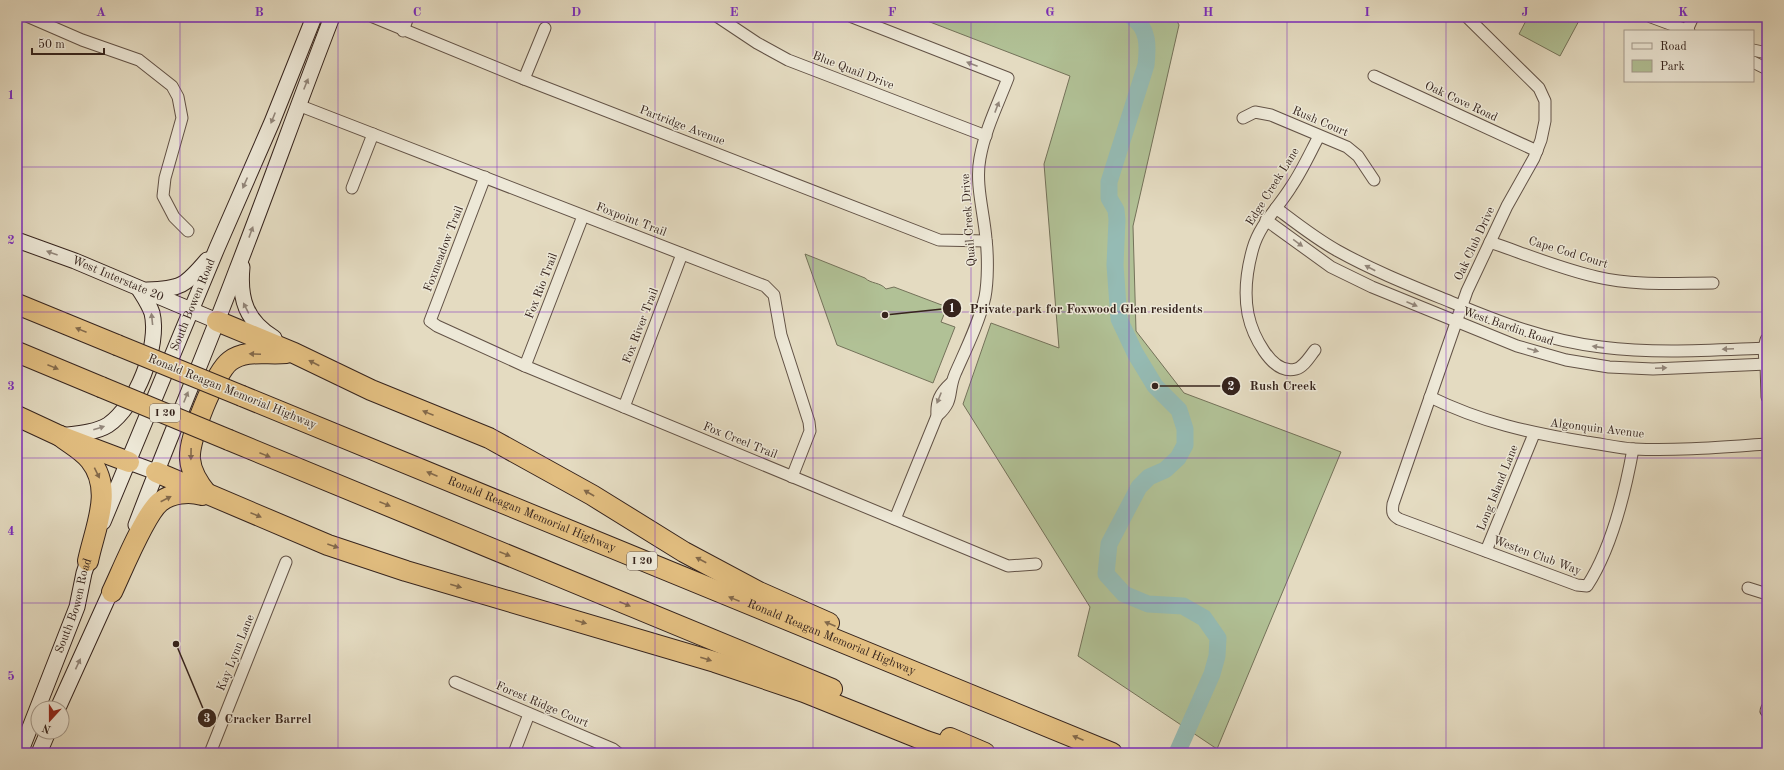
<svg xmlns="http://www.w3.org/2000/svg" width="1784" height="770" font-family="'Old Standard TT',serif">
<rect width="100%" height="100%" fill="#e4dbc1"/>
<filter id="stains"><feTurbulence type="fractalNoise" baseFrequency=".005" numOctaves="4"/><feColorMatrix values="0 0 0 0 .2 0 0 0 0 .09 0 0 0 0 .02 0 0 0 .5 -.17"/></filter>
<radialGradient id="worn" r=".72"><stop offset=".6" stop-color="#630" stop-opacity="0"/><stop offset="1" stop-color="#630" stop-opacity=".3"/></radialGradient>
<g fill="#b1c196" stroke="#74725a">
<polygon points="917,17 1175,17 1179,25 1133,226 1136,331 1184,393 1341,452 1217,749 1078,656 1090,607 963,404 991,323 1059,348 1044,164 1070,76"/>
<polygon points="1528,17 1581,17 1560,56 1519,34"/>
<path d="M805 254 865 278C871 284 880 282 886 289L894 287 947 307 941 322 955 327 933 383 837 345Z"/>
</g>
<g fill="none" stroke-linecap="round" stroke-linejoin="round">
<path stroke="#95bbb4" stroke-width="17" d="M1132 17C1149 28 1148 47 1146 65L1109 182V198L1116 210 1117 220 1115 265 1119 319 1135 353 1155 386 1179 410 1185 429V445L1178 458 1165 470 1149 477 1139 487 1109 544 1106 574 1124 594 1148 604 1183 606 1204 618 1218 638 1217 656 1212 674 1177 753"/>
<defs>
<g id="minor">
<polyline points="29,17 82,40 139,60 172,86 178,97 182,118 165,178 163,196 174,217 188,231"/>
<polyline points="373,17 524,79 939,240 986,241"/>
<polyline points="718,17 757,43 788,60 986,136"/>
<path d="M852 17 1008 78C998 104 985 130 980 158 975 184 984 213 986 239 988 255 988 281 985 297 979 323 966 349 955 374 947 393 955 400 937 416"/>
<path d="M1467 17 1539 88 1545 101V121L1541 140 1534 158 1507 206 1467 291 1393 504C1392 512 1392 515 1399 519L1577 585 1587 586C1612 548 1625 493 1633 449"/>
<polyline points="1651,17 1689,31"/>
<polyline points="1687,30 1693,17"/>
<polyline points="403,31 408,17"/>
<polyline points="1753,50 1767,53"/>
<polyline points="1753,62 1767,69"/>
<polyline points="1374,76 1537,151"/>
<polyline points="524,79 545,28"/>
<polyline points="298,105 765,286 774,295 781,335 809,422 810,431 792,477"/>
<polyline points="1243,118 1255,112 1271,115 1347,147 1358,156 1374,180"/>
<polyline points="485,177 430,321 437,326 525,366 1008,566 1036,564"/>
<polyline points="352,188 373,134"/>
<path d="M1276 208C1296 223 1316 239 1338 251 1374 271 1412 286 1451 302 1499 322 1548 341 1601 347 1656 354 1712 350 1767 348"/>
<polyline points="1266,220 1331,267 1372,287 1517,346 1566,360 1609,367 1653,369 1767,364"/>
<path d="M1490 242C1525 254 1561 269 1597 277 1634 286 1675 283 1713 283"/>
<path d="M1315 350C1310 356 1304 367 1296 369 1271 376 1252 333 1248 314 1244 293 1247 269 1253 248 1260 224 1278 208 1291 187 1302 171 1310 153 1319 136"/>
<polyline points="1766,364 1767,397"/>
<polyline points="525,366 583,216"/>
<path d="M1430 397C1481 422 1530 433 1586 442 1602 444 1618 448 1634 449 1678 451 1723 447 1767 444"/>
<polyline points="624,407 682,254"/>
<path d="M895 519 937 416C936 401 940 393 951 383"/>
<polyline points="1486,551 1534,434"/>
<polyline points="1748,588 1767,594"/>
<polyline points="455,682 613,749 618,753"/>
<polyline points="1766,711 1767,708"/>
<polyline points="210,753 286,562"/>
<polyline points="514,753 529,714"/>
</g>
<polyline id="tertiary" points="1766,364 1765,348 1767,340"/>
<g id="secondary">
<path id="s1" d="M17 240 75 261 217 321"/>
<path d="M242 267C239 299 246 321 274 338"/>
<path d="M147 290C181 289 185 286 207 260"/>
<path d="M60 436C75 434 95 433 108 425 136 406 160 346 152 313 149 304 144 297 139 289"/>
<polyline points="129,462 156,472"/>
<path id="s2" d="M103 522 217 248 272 122 314 17"/>
<path d="M136 525C168 440 204 357 236 272 269 187 299 102 332 17"/>
<polyline points="58,708 115,582"/>
<path id="s3" d="M20 753 77 607 84 573 91 552"/>
<polyline points="39,753 48,732"/>
</g>
<g id="motorway">
<polyline points="17,304 117,345"/>
<polyline points="217,321 294,353 371,390 489,438 592,495 684,552 759,592 829,623"/>
<polyline points="17,352 101,387"/>
<path id="s4" d="M242 396 1112 753"/>
<polyline points="17,416 60,436 129,462"/>
<path d="M60 436C70 444 82 450 90 460 114 490 95 527 88 561"/>
<polyline points="229,440 832,689"/>
<polyline points="156,472 328,545 406,571 715,662 804,692 926,741 962,753"/>
<path d="M207 494C198 483 191 472 190 459 188 440 215 372 230 361 246 349 267 355 286 353"/>
<path d="M112 592C122 571 145 514 160 502 171 493 189 491 202 495"/>
<polyline points="950,738 985,753"/>
</g>
</defs>
<use href="#minor" stroke="#625246" stroke-width="13"/>
<use href="#tertiary" stroke="#625246" stroke-width="15"/>
<use href="#secondary" stroke="#36241d" stroke-width="17"/>
<use href="#motorway" stroke="#36241d" stroke-width="22"/>
<use href="#minor" stroke="#ede8d7" stroke-width="11"/>
<use href="#tertiary" stroke="#ede8d7" stroke-width="13"/>
<use href="#secondary" stroke="#ede8d7" stroke-width="15"/>
<use href="#motorway" stroke="#e2be80" stroke-width="20"/>
<defs>
<g id="motorway-bridge">
<polyline points="117,345 242,396"/>
<polyline points="101,387 229,440"/>
</g>
</defs>
<use href="#motorway-bridge" stroke="#36241d" stroke-width="22" stroke-linecap="butt"/>
<use href="#motorway-bridge" stroke="#e2be80" stroke-width="20"/>
</g>
<defs><path id="oneway-solid" d="M-6-.8H1V-3.2L6.5 0L1 3.2V.8H-6Z"/></defs>
<g fill="#92867a">
<use href="#oneway-solid" transform="translate(972 64) rotate(-159)"/>
<use href="#oneway-solid" transform="translate(306 84) rotate(-68)"/>
<use href="#oneway-solid" transform="translate(997 107) rotate(-69)"/>
<use href="#oneway-solid" transform="translate(273 118) rotate(112)"/>
<use href="#oneway-solid" transform="translate(245 183) rotate(114)"/>
<use href="#oneway-solid" transform="translate(251 232) rotate(-70)"/>
<use href="#oneway-solid" transform="translate(1298 243) rotate(36)"/>
<use href="#oneway-solid" transform="translate(52 253) rotate(-160)"/>
<use href="#oneway-solid" transform="translate(1370 268) rotate(-152)"/>
<use href="#oneway-solid" transform="translate(1412 304) rotate(23)"/>
<use href="#oneway-solid" transform="translate(246 308) rotate(-117)"/>
<use href="#oneway-solid" transform="translate(152 319) rotate(-96)"/>
<use href="#oneway-solid" transform="translate(1598 347) rotate(-172)"/>
<use href="#oneway-solid" transform="translate(1728 349) rotate(177)"/>
<use href="#oneway-solid" transform="translate(1533 350) rotate(16)"/>
<use href="#oneway-solid" transform="translate(1661 368) rotate(-2)"/>
<use href="#oneway-solid" transform="translate(186 397) rotate(-68)"/>
<use href="#oneway-solid" transform="translate(939 398) rotate(112)"/>
<use href="#oneway-solid" transform="translate(99 428) rotate(-18)"/>
<use href="#oneway-solid" transform="translate(78 664) rotate(-65)"/>
</g>
<g fill="#83694a">
<use href="#oneway-solid" transform="translate(81 330) rotate(-158)"/>
<use href="#oneway-solid" transform="translate(255 354) rotate(-177)"/>
<use href="#oneway-solid" transform="translate(314 363) rotate(-153)"/>
<use href="#oneway-solid" transform="translate(53 367) rotate(22)"/>
<use href="#oneway-solid" transform="translate(428 413) rotate(-158)"/>
<use href="#oneway-solid" transform="translate(191 454) rotate(91)"/>
<use href="#oneway-solid" transform="translate(265 455) rotate(22)"/>
<use href="#oneway-solid" transform="translate(97 473) rotate(64)"/>
<use href="#oneway-solid" transform="translate(432 474) rotate(-157)"/>
<use href="#oneway-solid" transform="translate(589 493) rotate(-150)"/>
<use href="#oneway-solid" transform="translate(166 499) rotate(-27)"/>
<use href="#oneway-solid" transform="translate(385 504) rotate(22)"/>
<use href="#oneway-solid" transform="translate(256 515) rotate(23)"/>
<use href="#oneway-solid" transform="translate(333 546) rotate(19)"/>
<use href="#oneway-solid" transform="translate(505 554) rotate(22)"/>
<use href="#oneway-solid" transform="translate(701 560) rotate(-152)"/>
<use href="#oneway-solid" transform="translate(456 586) rotate(16)"/>
<use href="#oneway-solid" transform="translate(734 599) rotate(-158)"/>
<use href="#oneway-solid" transform="translate(625 604) rotate(22)"/>
<use href="#oneway-solid" transform="translate(581 622) rotate(16)"/>
<use href="#oneway-solid" transform="translate(830 624) rotate(-157)"/>
<use href="#oneway-solid" transform="translate(706 659) rotate(17)"/>
<use href="#oneway-solid" transform="translate(1078 738) rotate(-157)"/>
</g>
<path fill="none" stroke="#7b2cbf" stroke-width="1" stroke-opacity="0.55" d="M180 17V753M338 17V753M497 17V753M655 17V753M813 17V753M971 17V753M1129 17V753M1287 17V753M1446 17V753M1604 17V753M17 167H1767M17 312H1767M17 458H1767M17 603H1767"/>
<g text-anchor="middle" dominant-baseline="central" stroke-width="3" stroke-linejoin="round" paint-order="stroke">
<g fill="#ede8d7" stroke="#6d5f55" stroke-width="1">
<rect x="150" y="404" width="30" height="18" rx="3"/>
<rect x="627" y="552" width="30" height="18" rx="3"/>
</g>
<g font-size="11" font-weight="bold" fill="#36241d">
<text x="165" y="413">I 20</text>
<text x="642" y="561">I 20</text>
</g>
<g font-size="12" fill="#36241d" stroke="#ede8d7">
<text transform="translate(853 71) rotate(21)">Blue Quail Drive</text>
<text transform="translate(1461 102) rotate(25)">Oak Cove Road</text>
<text transform="translate(1320 122) rotate(23)">Rush Court</text>
<text transform="translate(682 126) rotate(21)">Partridge Avenue</text>
<text transform="translate(1273 187) rotate(-58)">Edge Creek Lane</text>
<text transform="translate(631 220) rotate(21)">Foxpoint Trail</text>
<text transform="translate(969 220) rotate(-94)">Quail Creek Drive</text>
<text transform="translate(1475 244) rotate(-65)">Oak Club Drive</text>
<text transform="translate(444 249) rotate(-69)">Foxmeadow Trail</text>
<text transform="translate(1568 253) rotate(17)">Cape Cod Court</text>
<text stroke="none"><textPath href="#s1" startOffset="108">West Interstate 20</textPath></text>
<text transform="translate(542 286) rotate(-69)">Fox Rio Trail</text>
<text stroke="none"><textPath href="#s2" startOffset="235">South Bowen Road</textPath></text>
<text transform="translate(641 326) rotate(-69)">Fox River Trail</text>
<text transform="translate(1508 327) rotate(19)">West Bardin Road</text>
<text transform="translate(232 392) rotate(22)">Ronald Reagan Memorial Highway</text>
<text transform="translate(1597 429) rotate(7)">Algonquin Avenue</text>
<text transform="translate(740 441) rotate(22)">Fox Creel Trail</text>
<text transform="translate(1498 488) rotate(-68)">Long Island Lane</text>
<text stroke="none"><textPath href="#s4" startOffset="313">Ronald Reagan Memorial Highway</textPath></text>
<text transform="translate(1537 556) rotate(20)">Westen Club Way</text>
<text stroke="none"><textPath href="#s3" startOffset="157">South Bowen Road</textPath></text>
<text stroke="none"><textPath href="#s4" startOffset="637">Ronald Reagan Memorial Highway</textPath></text>
<text transform="translate(236 653) rotate(-68)">Kay Lynn Lane</text>
<text transform="translate(542 705) rotate(23)">Forest Ridge Court</text>
</g>
</g>
<path fill="none" stroke="#36241d" stroke-width="1.5" d="M885 315L952 308M1155 386L1231 386M176 644L207 718"/>
<g fill="#36241d" stroke="#ede8d7" stroke-width="1.5">
<circle cx="885" cy="315" r="4"/>
<circle cx="1155" cy="386" r="4"/>
<circle cx="176" cy="644" r="4"/>
<circle cx="952" cy="308" r="10"/>
<circle cx="1231" cy="386" r="10"/>
<circle cx="207" cy="718" r="10"/>
</g>
<g font-size="12" text-anchor="middle" font-weight="bold" fill="#fff">
<text x="952" y="312">1</text>
<text x="1231" y="390">2</text>
<text x="207" y="722">3</text>
</g>
<g font-size="13" text-anchor="middle" font-weight="bold" fill="#36241d" stroke="#ede8d7" stroke-width="3" stroke-linejoin="round" paint-order="stroke">
<text x="1086" y="313">Private park for Foxwood Glen residents</text>
<text x="1283" y="390">Rush Creek</text>
<text x="268" y="723">Cracker Barrel</text>
</g>
<rect width="1784" height="770" fill="none" stroke="#e4dbc1" stroke-width="44"/>
<rect x="1624" y="30" width="130" height="52" fill="#ede8d7" stroke="#a49a8d"/>
<rect x="1632" y="43" width="20" height="6" fill="#ede8d7" stroke="#a49a8d"/>
<text x="1660" y="50" font-size="12" fill="#36241d">Road</text>
<rect x="1632" y="60" width="20" height="12" fill="#b1c196" stroke="#a49a8d"/>
<text x="1660" y="70" font-size="12" fill="#36241d">Park</text>
<g transform="translate(50 720) rotate(201)"><circle r="19" fill="#ede8d7" stroke="#a49a8d"/>
<path d="M0-3L7 15L0 10L-7 15Z" fill="#8f2418"/>
<text y="-6" font-size="11" font-weight="bold" text-anchor="middle" fill="#36241d">N</text>
</g>
<path d="M32 48v6h72v-6" fill="none" stroke="#36241d" stroke-width="2"/>
<text x="38" y="48" font-size="12" fill="#36241d" stroke="#ede8d7" stroke-width="3" paint-order="stroke">50 m</text>
<rect x="22" y="22" width="1740" height="726" fill="none" stroke="#7b2cbf" stroke-width="1.5"/>
<g font-size="13" text-anchor="middle" font-weight="bold" fill="#7b2cbf">
<text x="101" y="16">A</text>
<text x="259" y="16">B</text>
<text x="417" y="16">C</text>
<text x="576" y="16">D</text>
<text x="734" y="16">E</text>
<text x="892" y="16">F</text>
<text x="1050" y="16">G</text>
<text x="1208" y="16">H</text>
<text x="1367" y="16">I</text>
<text x="1525" y="16">J</text>
<text x="1683" y="16">K</text>
<text x="11" y="99">1</text>
<text x="11" y="244">2</text>
<text x="11" y="390">3</text>
<text x="11" y="535">4</text>
<text x="11" y="680">5</text>
</g>
<rect width="100%" height="100%" filter="url(#stains)"/>
<rect width="100%" height="100%" fill="url(#worn)"/>
</svg>
